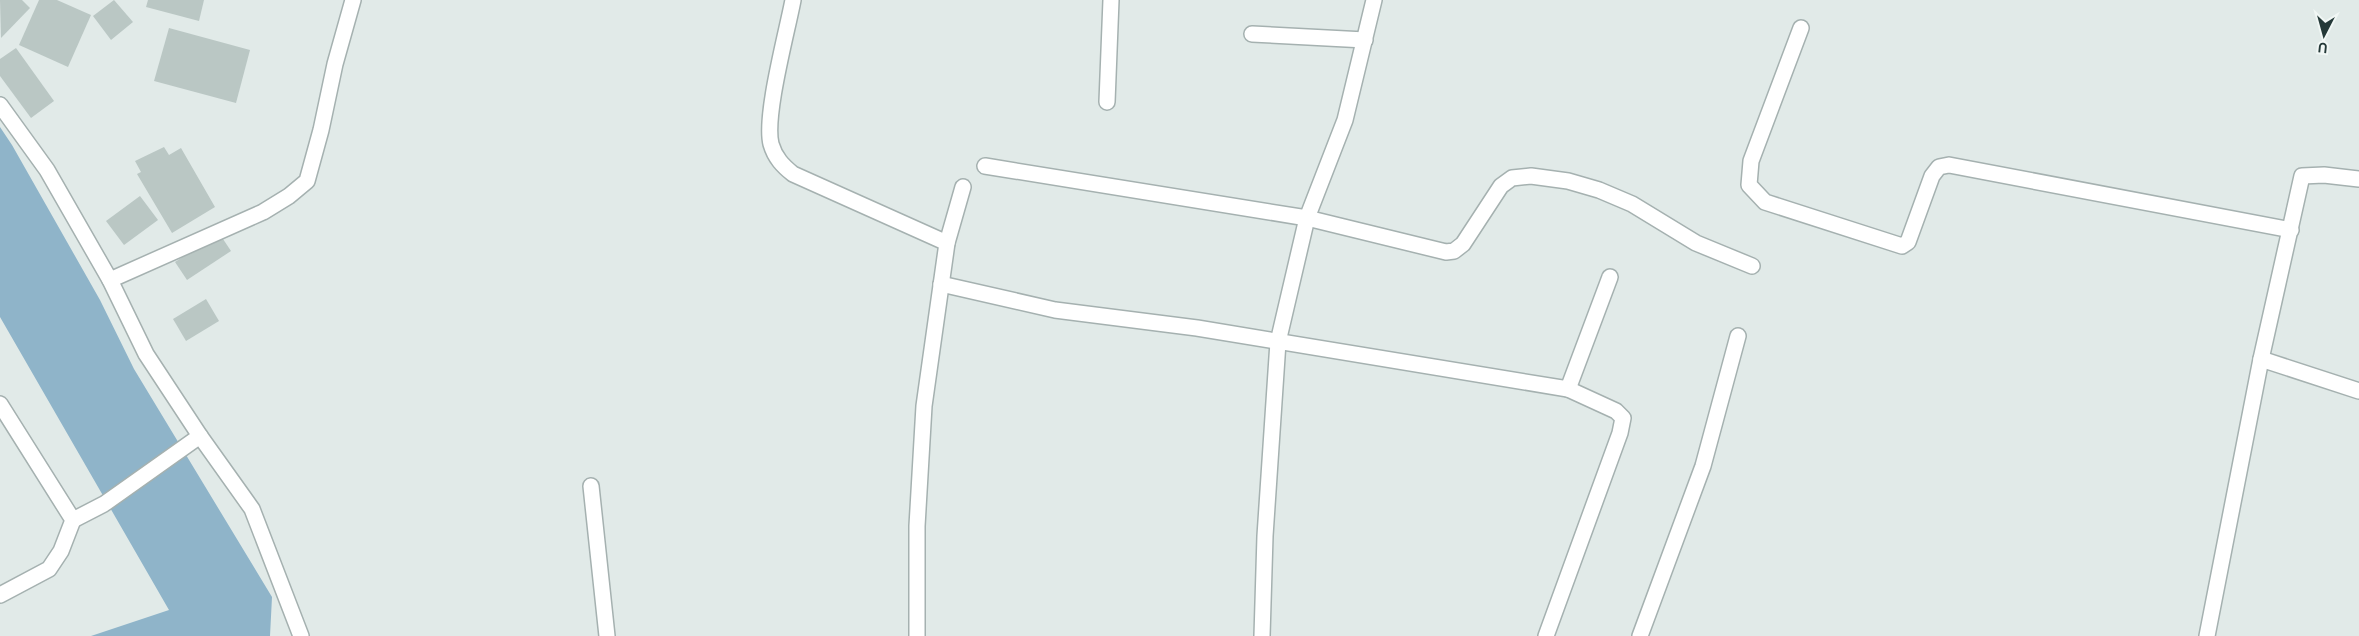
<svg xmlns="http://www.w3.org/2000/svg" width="2359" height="636" font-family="'DM Sans',sans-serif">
<rect width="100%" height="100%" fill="#e1eae8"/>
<polygon fill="#8fb4c9" points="0,127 12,145 100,300 134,369 272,597 270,636 91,636 169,610 0,317"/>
<g fill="#bac7c4">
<polygon points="0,0 22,0 30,8 1,38"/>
<polygon points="39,0 57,0 91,15 68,67 19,45"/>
<polygon points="114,0 133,22 111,40 93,16"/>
<polygon points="148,0 204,0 199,21 146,7"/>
<polygon points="169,28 250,50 236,103 154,81"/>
<polygon points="16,48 54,101 31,118 0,76 0,59"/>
<polygon points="164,147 169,155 181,148 215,207 172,233 137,174 141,172 135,161"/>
<polygon points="140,196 158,220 124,245 106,221"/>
<polygon points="219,233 231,251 187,280 175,262"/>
<polygon points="206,299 219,321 186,341 173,319"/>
</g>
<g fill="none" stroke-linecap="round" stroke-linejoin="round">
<defs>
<polyline id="service" points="1252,34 1365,40"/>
<g id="minor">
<path d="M793 0C787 32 764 116 771 144 775 158 783 166 793 174L947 243"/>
<polyline points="1801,28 1751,161 1749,185 1765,202 1902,246 1908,242 1932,176 1939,167 1949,165 2291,230"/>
<polyline points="1107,102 1111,0"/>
<polyline points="0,105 47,170 110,280 146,354 200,436 252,509 301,636"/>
<polyline points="985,166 1307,218 1446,252 1454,251 1463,244 1501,186 1512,178 1531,176 1568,181 1599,190 1632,204 1696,243 1752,266"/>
<polyline points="110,280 263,212 289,196 307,181 321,130 335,64 353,0"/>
<polyline points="941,284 1055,310 1197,328 1568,389 1616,411 1623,418 1620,433 1546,636"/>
<polyline points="2261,359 2359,391"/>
<polyline points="1568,389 1610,277"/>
<polyline points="0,404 73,520 61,551 49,569 0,595"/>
<polyline points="591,486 607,636"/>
<polyline points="73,520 104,504 200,436"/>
<polyline points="917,636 917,526 924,406 947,243 963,187"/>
<polyline points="1262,636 1265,536 1278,342 1307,218 1345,120 1374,0"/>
<polyline points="1640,636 1703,466 1738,336"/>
<polyline points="2207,636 2261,359 2302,176 2324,175 2359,179"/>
</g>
</defs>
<use href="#service" stroke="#a5b1b0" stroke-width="18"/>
<use href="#minor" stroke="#a5b1b0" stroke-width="18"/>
<use href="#service" stroke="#fff" stroke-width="15"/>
<use href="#minor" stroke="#fff" stroke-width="15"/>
</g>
<g transform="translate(2324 35) rotate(186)" stroke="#f1f7f5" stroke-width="4" paint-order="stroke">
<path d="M0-4L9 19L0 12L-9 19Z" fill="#243938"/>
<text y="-8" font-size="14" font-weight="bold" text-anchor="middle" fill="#243938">U</text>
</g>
</svg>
